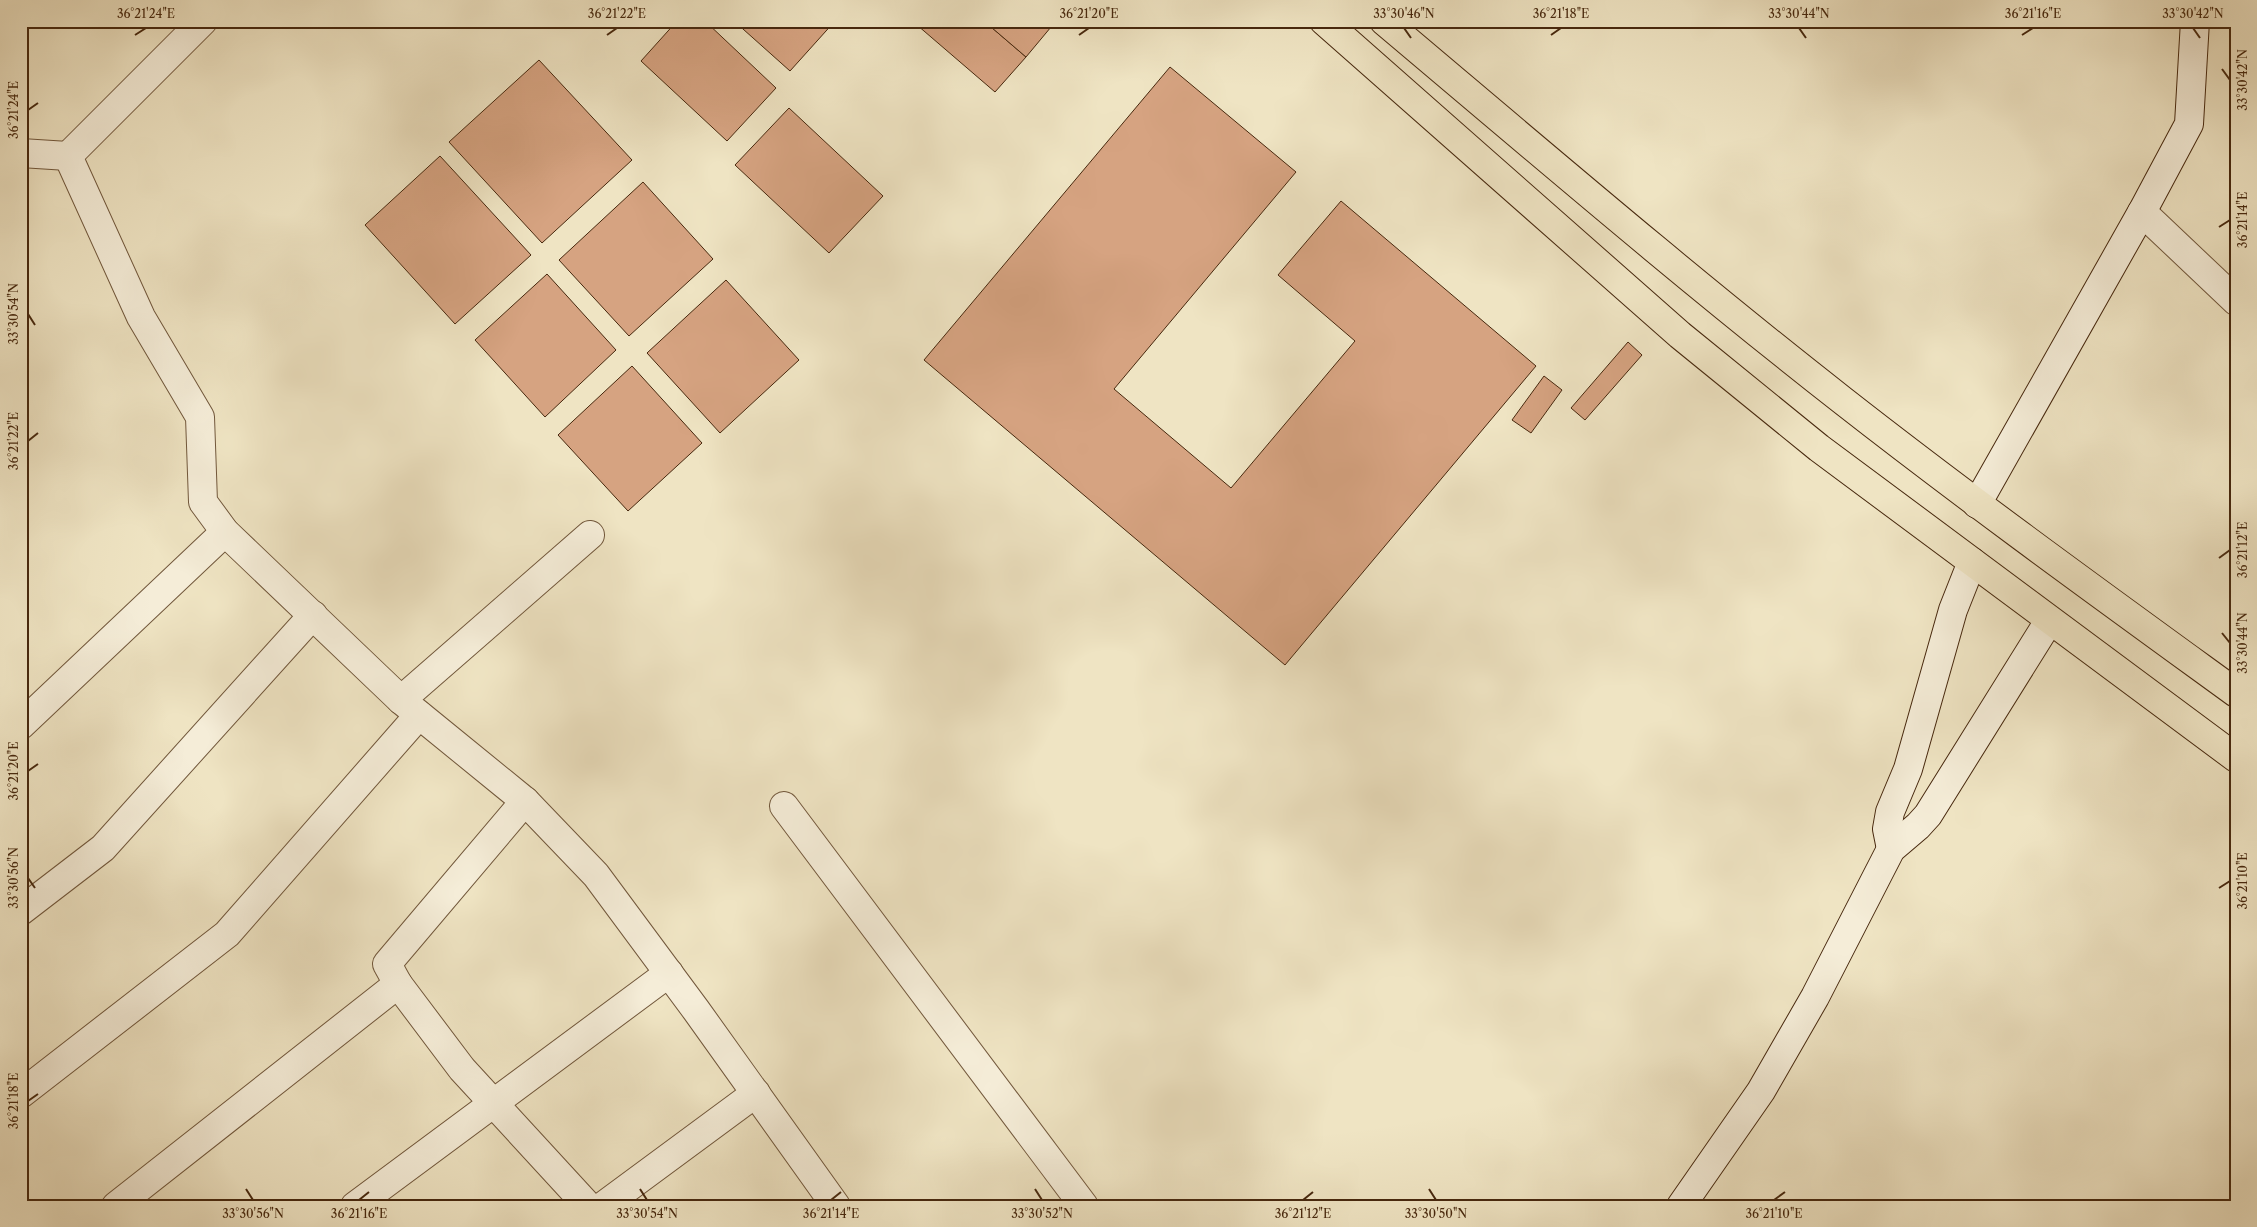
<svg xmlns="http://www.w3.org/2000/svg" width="2257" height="1227" font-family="'Libre Caslon Text',serif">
<rect width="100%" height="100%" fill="#efe4c3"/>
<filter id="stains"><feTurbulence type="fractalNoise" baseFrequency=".004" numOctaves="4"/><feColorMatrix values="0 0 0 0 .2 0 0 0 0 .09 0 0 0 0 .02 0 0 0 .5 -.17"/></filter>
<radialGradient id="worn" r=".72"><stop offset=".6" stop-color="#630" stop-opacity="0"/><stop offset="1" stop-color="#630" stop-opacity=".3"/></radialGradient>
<g fill="#d6a381" stroke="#47280e">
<polygon points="677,21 705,21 776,88 727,141 641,61"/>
<polygon points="734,21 835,21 790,71"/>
<polygon points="920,21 984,21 1026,57 995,92 917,25"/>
<polygon points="984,21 1056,21 1026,57"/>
<polygon points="539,60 632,160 542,243 449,142"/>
<polygon points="1170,67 1296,172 1114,389 1231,488 1355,341 1278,275 1341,201 1536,366 1285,665 924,360"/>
<polygon points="789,108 883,196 829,253 735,165"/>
<polygon points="440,156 531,255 455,324 365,225"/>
<polygon points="643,182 713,259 629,336 559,260"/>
<polygon points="547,274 616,350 545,417 475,340"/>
<polygon points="726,280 799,360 720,433 647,353"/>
<polygon points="1628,342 1642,355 1585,420 1571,408"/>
<polygon points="632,366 702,443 628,511 558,435"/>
<polygon points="1544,376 1562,390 1531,433 1512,420"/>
</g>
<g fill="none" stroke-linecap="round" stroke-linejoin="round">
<defs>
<g id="street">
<polyline points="21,153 68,156 203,21"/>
<polyline points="68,156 141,317 200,417 203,502 225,532 401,700 525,801 596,875 696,1010 836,1206"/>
<polyline points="2142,212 2236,301"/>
<polyline points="401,700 590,535"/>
<polyline points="21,725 225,532"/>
<polyline points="784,806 1084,1206"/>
<polyline points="21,911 103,848 313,615"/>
<polyline points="398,984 462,1069 588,1206"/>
<polyline points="21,1094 227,934 419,715"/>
<polyline points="116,1206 398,984 387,964 525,801"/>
<polyline points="355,1206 669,973"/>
<polyline points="603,1206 756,1093"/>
</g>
<g id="secondary">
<polyline points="1977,504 2142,212 2189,124 2195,21"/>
<polyline points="1891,849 1887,829 1890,812 1908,769 1953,610 1972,562"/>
<polyline points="1681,1206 1761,1091 1815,997 1891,849 1918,826 1928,815 2049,621"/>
</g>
<g id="primary">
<polyline points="1324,21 1680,335 1819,448 2236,758"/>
<path d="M1384 21C1536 149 1686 278 1842 400 1971 501 2104 597 2236 693"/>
</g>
</defs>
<use href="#street" stroke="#71573b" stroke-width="30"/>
<use href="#secondary" stroke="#47280e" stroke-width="30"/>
<use href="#primary" stroke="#47280e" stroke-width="30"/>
<use href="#street" stroke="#f5edd8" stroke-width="28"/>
<use href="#secondary" stroke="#f5edd8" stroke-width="28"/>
<use href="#primary" stroke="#efe4c3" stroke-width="28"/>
</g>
<path fill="none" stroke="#47280e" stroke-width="2" d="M1404 28 1411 38M1799 28 1806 38M2193 28 2200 38M135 35 146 28M607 35 617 28M1079 35 1089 28M1551 35 1561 28M2022 35 2033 28M2222 69 2230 80M28 110 38 103M2219 227 2230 220M28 314 35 325M28 441 38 433M2219 558 2230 550M2222 633 2230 643M28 771 38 764M28 878 35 888M2219 888 2230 881M28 1101 38 1094M246 1189 253 1200M640 1189 647 1200M1035 1189 1042 1200M1429 1189 1436 1200M359 1200 369 1192M831 1200 841 1192M1303 1200 1313 1192M1774 1200 1785 1192"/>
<rect width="2257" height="1227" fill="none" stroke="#efe4c3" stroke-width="55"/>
<rect x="28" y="28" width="2202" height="1172" fill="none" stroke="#47280e" stroke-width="2"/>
<g font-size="12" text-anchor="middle" fill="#47280e">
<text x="146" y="18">36°21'24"E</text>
<text x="617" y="18">36°21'22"E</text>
<text x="1089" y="18">36°21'20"E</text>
<text x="1404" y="18">33°30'46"N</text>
<text x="1561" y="18">36°21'18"E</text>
<text x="1799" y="18">33°30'44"N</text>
<text x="2033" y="18">36°21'16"E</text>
<text x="2193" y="18">33°30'42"N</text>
<text transform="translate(2243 80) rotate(-90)" y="4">33°30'42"N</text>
<text transform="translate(14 110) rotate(-90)" y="4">36°21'24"E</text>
<text transform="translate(2243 220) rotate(-90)" y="4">36°21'14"E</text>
<text transform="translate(14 314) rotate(-90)" y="4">33°30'54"N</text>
<text transform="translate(14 441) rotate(-90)" y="4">36°21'22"E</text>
<text transform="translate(2243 550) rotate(-90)" y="4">36°21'12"E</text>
<text transform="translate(2243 643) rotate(-90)" y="4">33°30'44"N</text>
<text transform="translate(14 771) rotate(-90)" y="4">36°21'20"E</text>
<text transform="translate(14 878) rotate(-90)" y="4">33°30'56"N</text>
<text transform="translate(2243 881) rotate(-90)" y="4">36°21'10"E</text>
<text transform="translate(14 1101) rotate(-90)" y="4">36°21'18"E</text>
<text x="253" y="1218">33°30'56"N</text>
<text x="359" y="1218">36°21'16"E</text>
<text x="647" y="1218">33°30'54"N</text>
<text x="831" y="1218">36°21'14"E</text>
<text x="1042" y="1218">33°30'52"N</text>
<text x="1303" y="1218">36°21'12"E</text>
<text x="1436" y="1218">33°30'50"N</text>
<text x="1774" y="1218">36°21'10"E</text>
</g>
<rect width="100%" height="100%" filter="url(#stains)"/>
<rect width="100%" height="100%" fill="url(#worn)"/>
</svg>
